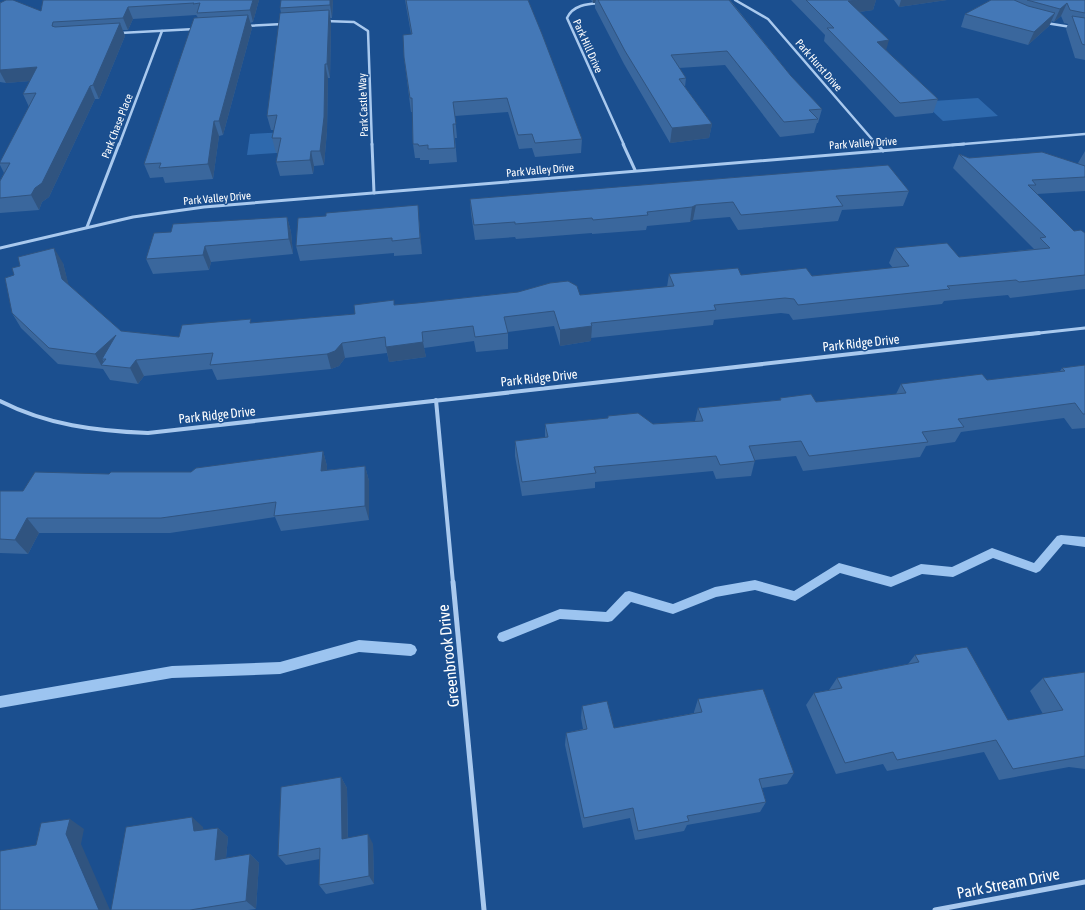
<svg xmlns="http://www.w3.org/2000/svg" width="1085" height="910" font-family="'Asap Condensed',sans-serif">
<rect width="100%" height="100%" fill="#1b4f8f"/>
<g fill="#2e69ad">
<polygon points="978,98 998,116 943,121 926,105 904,103"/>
<polygon points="287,132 279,137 276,153 247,155 250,134"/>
</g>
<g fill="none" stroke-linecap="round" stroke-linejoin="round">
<g fill="#9cc4f0" fill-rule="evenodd">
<polygon points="1061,535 1085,537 1085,547 1063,544 1040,571 1036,573 993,558 953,577 922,574 891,587 840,573 795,601 755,590 716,597 673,614 631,602 612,621 608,622 560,619 503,642 499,641 497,637 499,633 560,609 606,612 625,592 629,591 673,604 715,587 755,580 794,591 839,563 891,577 921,564 952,567 992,548 1034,563 1057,536"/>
<polygon points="359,640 411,644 415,646 417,650 415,654 411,656 359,652 280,674 172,678 0,708 0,696 172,666 280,662"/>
</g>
<g stroke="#a9c9ee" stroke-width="2.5">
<polyline points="735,0 768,19 877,145"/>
<path d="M600 3C587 4 573 5 567 18L624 145"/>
<polyline points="325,21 354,22 368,31 372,145"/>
<polyline points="1046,23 1071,27"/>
<polyline points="246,26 283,24"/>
<polyline points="120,33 195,29"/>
<polyline points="119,145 162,31"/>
<polyline points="952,145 1085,134"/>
</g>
<g stroke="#a9c9ee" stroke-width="3">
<polyline points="372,144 374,193"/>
<polyline points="623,144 635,170"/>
<polyline points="877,144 883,151"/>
<polyline points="87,227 119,144"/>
<polyline points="0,248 133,217 204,207 964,144"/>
<polyline points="1030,334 1085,328"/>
</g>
<g stroke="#a9c9ee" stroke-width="4">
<polyline points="436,400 453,583"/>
<path d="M0 401C47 425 96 431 148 433L1039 333"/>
</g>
<g stroke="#a9c9ee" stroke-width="5">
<polyline points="453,582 484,910"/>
<polyline points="935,910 1085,882"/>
</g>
</g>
<g fill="#3a679d">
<polygon points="43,0 259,0 253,22 250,23 252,28 223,135 219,136 213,179 165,183 163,177 150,178 144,164 198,18 197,16 196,15 133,19 128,30 123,30 125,36 99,99 95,99 49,197 42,202 39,210 0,213 0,181 4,173 0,165 0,162 29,107 23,94 30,81 6,83 0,82 0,2 41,11"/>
<polygon points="333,0 332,18 330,18 331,23 330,78 328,78 327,131 324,165 314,166 313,174 280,176 276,162 278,153 276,153 272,138 274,130 271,130 267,116 281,13 280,8"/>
<polygon points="405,0 528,0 582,139 581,153 535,157 532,148 519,149 508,112 455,116 457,138 455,138 457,162 429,164 429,160 420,160 420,158 415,158 413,144 412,112 411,112 404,57 411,34"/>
<polygon points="591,0 730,0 791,76 822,109 818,123 817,123 814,133 780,137 725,65 679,68 686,78 685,87 712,124 709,138 670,143 624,64 595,8 595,3 593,3"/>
<polygon points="791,0 876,0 873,10 859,12 886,50 938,99 933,113 895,117 824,41 825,35"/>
<polygon points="894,0 947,0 899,7"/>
<polygon points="991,0 1085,0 1085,60 1075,58 1066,29 1068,24 1064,23 1061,16 1054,22 1052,21 1049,26 1028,45 961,27 965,14"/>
<polygon points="1085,151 1085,191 1037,194 1074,231 1085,233 1085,289 1010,298 1008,295 944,301 942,304 793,320 789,314 781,313 714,320 713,325 591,338 591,341 560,346 554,326 508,332 508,349 476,352 474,341 424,348 426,357 389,362 387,353 345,358 339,366 331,369 217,380 212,369 144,376 138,384 110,380 103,369 58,364 21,328 12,313 63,263 68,284 121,331 179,337 252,323 355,314 394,305 580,295 667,287 669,274 741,275 812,276 893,268 889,263 895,248 959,257 1034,249 953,168 959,154 969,158 1080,165 1078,163"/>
<polygon points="909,191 903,206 842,210 838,221 738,230 730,217 693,220 690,222 647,226 646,230 592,234 592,233 516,239 515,237 475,240 471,214 470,199"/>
<polygon points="287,217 291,232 293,254 211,262 209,270 153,274 146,259 171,232"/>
<polygon points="419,220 422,254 394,256 394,253 300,261 296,246"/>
<polygon points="1085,365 1085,428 1072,429 1064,418 961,432 955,442 926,446 920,457 803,471 796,456 755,460 751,476 716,479 713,471 595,482 595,488 522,496 515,456 515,441 545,438 545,424 608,418 608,416 653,424 695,421 698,408 780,400 780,398 816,402 896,394 901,384 987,380 1060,371 1062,368"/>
<polygon points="323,451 327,466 327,470 365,466 369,481 369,520 281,531 275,517 170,533 39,533 28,554 0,553 0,491 23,491 109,474 191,472"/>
<polygon points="915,655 1008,720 1043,714 1030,691 1043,678 1085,672 1085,769 1069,767 999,780 984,752 887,771 883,764 836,774 806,705 814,693 829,690 837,678 908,664"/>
<polygon points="698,699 794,773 787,784 762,788 766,802 760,812 687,825 684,831 635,840 630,818 583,828 565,745 566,733 583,729 581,718 582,706 614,728 694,713 694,712"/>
<polygon points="341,777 347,788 348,838 373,844 374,884 326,894 319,885 320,859 286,865 278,856"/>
<polygon points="203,827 203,830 218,828 228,837 226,858 250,854 259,863 256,909 248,910 111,910"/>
</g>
<g fill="#305480">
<polygon points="253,0 259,0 253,22 250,10"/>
<polygon points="330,0 333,0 332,18 330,5"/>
<polygon points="593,0 596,0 595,3 593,3"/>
<polygon points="859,0 876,0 873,10 845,14 848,1"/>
<polygon points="901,0 947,0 899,7"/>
<polygon points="1067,3 1061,16 1054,22 1060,9"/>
<polygon points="128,7 133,19 128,30 123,18"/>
<polygon points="329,10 331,23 330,78 327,64"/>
<polygon points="1055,13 1049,26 1028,45 1034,32"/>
<polygon points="248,15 252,28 223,135 219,121"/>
<polygon points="120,23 125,36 99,99 93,85"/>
<polygon points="889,40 885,54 877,42"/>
<polygon points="325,64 328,78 327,131 324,165 320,151"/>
<polygon points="37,67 43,80 6,83 0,72 0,70"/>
<polygon points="90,86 95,99 49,197 42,202 39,210 31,195"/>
<polygon points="214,121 219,136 213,179 208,164"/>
<polygon points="712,124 709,138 670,143 672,128"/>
<polygon points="311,151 314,166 313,174 310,160"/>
<polygon points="418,205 419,220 422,254 420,238"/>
<polygon points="696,205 693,220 690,222 692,207"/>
<polygon points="287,217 291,232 293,254 289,239"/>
<polygon points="205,246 211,262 209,270 203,255"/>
<polygon points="54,248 63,263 71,294 62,279"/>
<polygon points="592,326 591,341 560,346 560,330"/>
<polygon points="116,335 102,359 106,365 101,365 95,354"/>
<polygon points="423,342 426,357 389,362 386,347"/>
<polygon points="342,343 345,358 339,366 331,369 327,354"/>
<polygon points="136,360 144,376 138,384 130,368"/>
<polygon points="323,451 327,466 326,486 321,471"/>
<polygon points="365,466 369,481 369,520 365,506"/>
<polygon points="27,518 39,533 28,554 15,540"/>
<polygon points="341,777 347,788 348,849 342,839"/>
<polygon points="192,817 203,827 205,841 194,831"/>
<polygon points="70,819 84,829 81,844 110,910 99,910 66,834"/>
<polygon points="218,828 228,837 225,869 215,860"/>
<polygon points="368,834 373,844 374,884 369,876"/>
<polygon points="250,854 259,863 256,909 246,901"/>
</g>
<g fill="#4478b7" stroke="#305480">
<polygon points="6,0 13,0 41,11 43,0 253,0 250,10 197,13 200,3 193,4 194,3 128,7 123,18 53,22 52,26 55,27 120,23 93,85 90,86 42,183 35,188 31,195 0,198 0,181 10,163 0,163 0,162 36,93 23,94 37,67 0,70 0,3"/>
<polygon points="281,0 330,0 330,5 280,8"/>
<polygon points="406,0 528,0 542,34 582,139 535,143 532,134 518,135 507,98 453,102 456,124 453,124 455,148 428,149 428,145 419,146 418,144 413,144 412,98 410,98 404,57 403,35 412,34"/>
<polygon points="598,0 729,0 791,76 822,109 809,110 818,119 784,122 727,51 671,55 686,78 679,79 712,124 672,128 625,51"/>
<polygon points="806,0 859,0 848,1 889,40 877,42 938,99 900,103 827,28 834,28"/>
<polygon points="991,0 1014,0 1028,6 1055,13 1034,32 965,14"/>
<polygon points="1027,0 1085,0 1085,13 1070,10 1067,3 1060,9"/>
<polygon points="329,10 327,64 325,64 324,117 320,151 311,151 310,160 276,162 281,138 272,138 277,115 267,116 280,13"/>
<polygon points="248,15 219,121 214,121 208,164 159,168 161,163 144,164 194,18"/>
<polygon points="1072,16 1085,18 1085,45 1082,44"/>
<polygon points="1042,152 1085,166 1085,177 1032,180 1036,185 1028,185 1074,231 1081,230 1085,233 1085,275 1019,282 1016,280 947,286 950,289 798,305 794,299 785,298 714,305 716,310 591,323 592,326 560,330 554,311 504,317 508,333 475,337 473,326 422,332 423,342 386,347 385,337 342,343 335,351 327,354 210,365 213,353 136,360 130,368 101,365 106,359 102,359 116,335 95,354 49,348 12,313 5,278 14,275 12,268 20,266 18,257 54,248 62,279 121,331 179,337 182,325 251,319 250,323 355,314 354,305 394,300 394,305 417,303 518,292 550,283 568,281 577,286 580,295 674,286 669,274 738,268 741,275 806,268 812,276 909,266 895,248 947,243 959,257 1050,248 1040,238 1046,237 959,154 969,158"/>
<polygon points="888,165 909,191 836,196 843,206 741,215 733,202 696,205 692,207 647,212 648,215 593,220 592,218 515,224 515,222 474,225 470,199"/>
<polygon points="418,205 420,238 392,241 392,238 296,246 298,218 326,216 326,213"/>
<polygon points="287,217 289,239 205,246 203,255 146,259 154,233 171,232 173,224"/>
<polygon points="1085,365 1085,414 1083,414 1075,403 958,419 964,427 922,432 928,442 809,456 801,441 749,446 755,461 720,465 716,456 594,467 596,473 522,482 515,441 548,437 545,424 608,418 608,416 638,413 653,424 703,421 698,408 781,400 780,398 811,394 816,402 906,393 901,384 982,374 987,380 1065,371 1062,368"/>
<polygon points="323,451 321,471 365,466 365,506 274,516 276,502 161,518 27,518 15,540 0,539 0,491 23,491 35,472 109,474 111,472 191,472 196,468"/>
<polygon points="967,647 1008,720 1063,710 1043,678 1085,672 1085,756 1013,769 996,740 897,760 893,752 845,763 814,693 842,688 837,678 919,662 915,655"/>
<polygon points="763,689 794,773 759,779 766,802 687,816 689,821 638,831 633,808 584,818 566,733 587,729 582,706 607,701 614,728 702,712 698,699"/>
<polygon points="341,777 342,839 368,834 369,876 319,885 320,848 278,856 281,787"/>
<polygon points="192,817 194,831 218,828 215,860 250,854 246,901 190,910 111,910 126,827"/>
<polygon points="70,819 66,834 99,910 0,910 0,851 36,845 41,823"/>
</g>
<g text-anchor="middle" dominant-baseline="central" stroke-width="3" stroke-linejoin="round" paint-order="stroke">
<g font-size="11" fill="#fff" stroke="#1b4f8f">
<text transform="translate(588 46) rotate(66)">Park Hill Drive</text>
<text transform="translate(819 65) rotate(49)">Park Hurst Drive</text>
<text transform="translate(363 105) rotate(-92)">Park Castle Way</text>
<text transform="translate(117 126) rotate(-69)">Park Chase Place</text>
<text transform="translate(863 143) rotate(-4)">Park Valley Drive</text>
<text transform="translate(540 170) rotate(-5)">Park Valley Drive</text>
<text transform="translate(217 198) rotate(-5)">Park Valley Drive</text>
</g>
<g font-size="13" fill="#fff" stroke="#1b4f8f">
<text transform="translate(861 343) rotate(-6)">Park Ridge Drive</text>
<text transform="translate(539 378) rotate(-6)">Park Ridge Drive</text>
<text transform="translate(217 415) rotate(-6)">Park Ridge Drive</text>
</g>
<g font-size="16" fill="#fff" stroke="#1b4f8f">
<text transform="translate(448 656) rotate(-96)">Greenbrook Drive</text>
<text transform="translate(1008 883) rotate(-11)">Park Stream Drive</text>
</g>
</g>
</svg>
